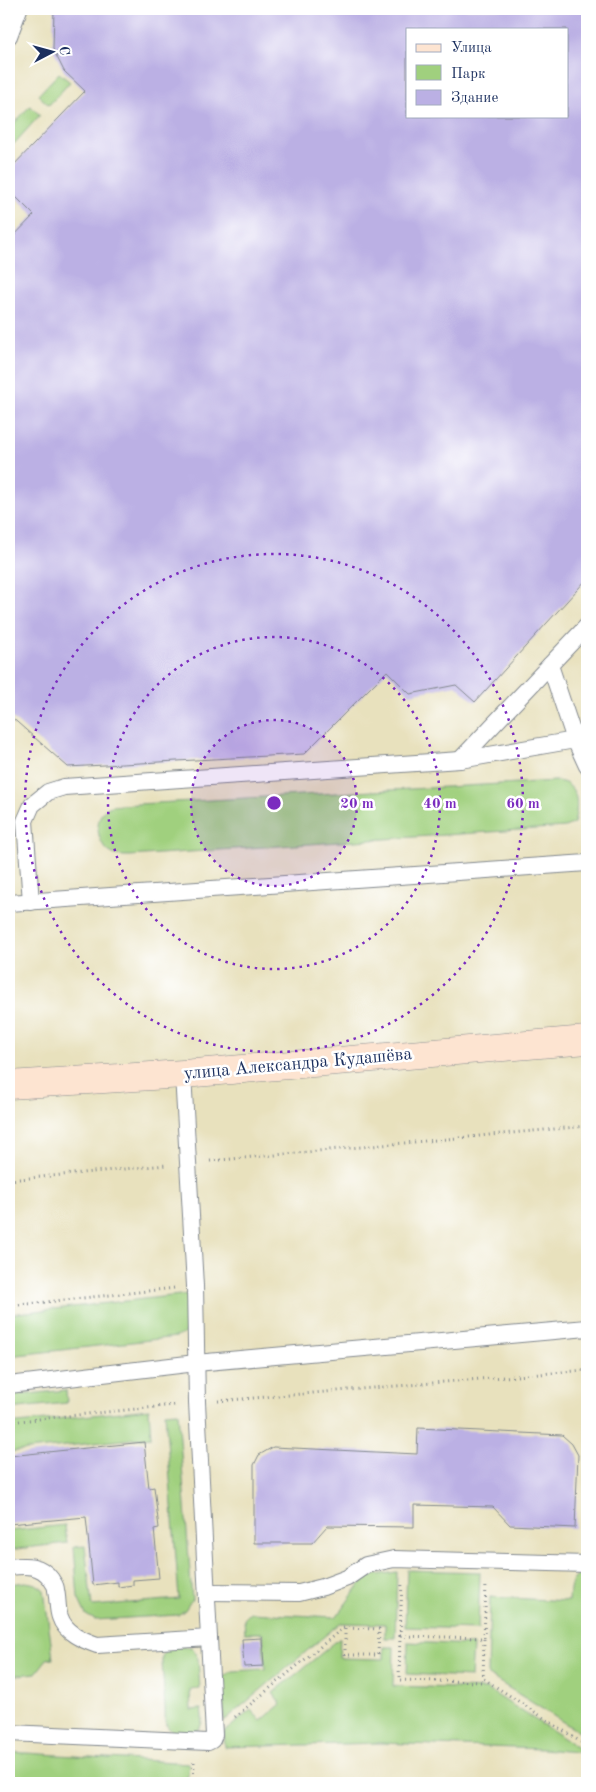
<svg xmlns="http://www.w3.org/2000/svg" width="596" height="1792" font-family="'Old Standard TT',serif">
<rect width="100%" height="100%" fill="#fff"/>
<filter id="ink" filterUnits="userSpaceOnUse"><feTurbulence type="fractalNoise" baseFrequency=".02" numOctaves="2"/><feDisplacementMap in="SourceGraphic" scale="10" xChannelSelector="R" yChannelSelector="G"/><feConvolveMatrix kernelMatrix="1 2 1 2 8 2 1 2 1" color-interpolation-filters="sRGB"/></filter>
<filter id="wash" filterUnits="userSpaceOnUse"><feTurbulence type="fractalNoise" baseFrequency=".0096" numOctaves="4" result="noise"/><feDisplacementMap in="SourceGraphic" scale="20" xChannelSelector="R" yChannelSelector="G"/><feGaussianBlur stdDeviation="1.12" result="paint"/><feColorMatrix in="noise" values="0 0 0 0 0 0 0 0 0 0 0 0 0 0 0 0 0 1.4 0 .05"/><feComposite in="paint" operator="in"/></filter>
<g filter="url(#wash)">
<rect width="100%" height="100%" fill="#e8e1bd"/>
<g fill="#a0d07e" stroke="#5e806e">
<polygon points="59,73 70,82 49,105 38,95"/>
<polygon points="30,106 40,115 13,145 9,141 9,129"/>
<path d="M555 781C559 781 564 782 567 784 580 793 577 810 574 823L565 827 129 856C124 856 117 856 113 854 97 847 91 816 109 807 112 805 117 806 120 805Z"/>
<polygon points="189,1294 189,1328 184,1334 176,1337 9,1356 9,1314"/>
<polygon points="66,1390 67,1403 9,1409 9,1396"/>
<polygon points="149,1409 151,1437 9,1452 9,1424"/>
<polygon points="178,1412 192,1599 185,1610 178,1615 95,1620 86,1615 78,1598 74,1547 85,1546 92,1606 179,1599 165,1413"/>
<polygon points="65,1525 67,1543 9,1550 9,1531"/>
<polygon points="407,1570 480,1572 478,1629 405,1627"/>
<polygon points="397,1572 395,1638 385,1638 385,1624 340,1623 224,1721 223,1679 225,1675 233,1671 265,1669 263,1633 245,1633 244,1619 250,1613 336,1617 364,1579 375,1575"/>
<path d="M581 1574 587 1575V1737L488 1675 490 1597 569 1601C570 1589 569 1580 581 1574Z"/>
<path d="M25 1582C33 1583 38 1584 44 1590L53 1658 47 1659 36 1673 9 1676V1584Z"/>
<polygon points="340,1638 339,1658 384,1659 384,1647 394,1647 393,1686 487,1689 587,1753 542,1749 381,1743 225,1747 224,1732 251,1710 261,1721 281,1704 273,1693"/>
<polygon points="408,1642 473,1645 471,1677 407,1674"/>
<path d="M170 1647H192L198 1659 200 1689 190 1690 191 1710 201 1709C202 1714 203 1720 201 1725 196 1738 171 1737 166 1724 165 1719 165 1713 165 1708 164 1693 163 1677 162 1662V1656Z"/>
<polygon points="9,1752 189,1763 187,1782 124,1779 124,1783 9,1783"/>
</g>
<g id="blocks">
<g fill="#bbb0e4" fill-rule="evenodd">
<path d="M54 9H587V579L475 702 456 685 410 694 387 671 304 754 68 767 9 715V241L34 215 9 190V170L85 91 64 71 53 49ZM407 29H567V116H407Z"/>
<polygon points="418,1428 562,1435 572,1444 578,1455 575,1528 510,1525 493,1507 414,1505 414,1527 327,1526 312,1543 254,1543 254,1465 259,1455 273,1447 417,1454"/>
<polygon points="144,1442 149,1488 154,1487 159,1528 154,1529 159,1578 133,1580 133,1585 118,1587 118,1582 93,1585 86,1517 9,1524 9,1456"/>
<polygon points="262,1638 264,1666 244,1667 242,1639"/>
</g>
</g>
</g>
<g filter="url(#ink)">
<use href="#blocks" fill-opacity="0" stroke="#82888e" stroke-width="1"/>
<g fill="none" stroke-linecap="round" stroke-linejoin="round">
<defs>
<g id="lane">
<polyline points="9,36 19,9"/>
<polyline points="550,665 575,740"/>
<polyline points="460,760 587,626"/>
<polyline points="31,902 25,821 32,805 48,792 64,787 460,760 575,740 587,766"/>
<polyline points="9,903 587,863"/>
<polyline points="9,1385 196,1363 587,1328"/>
<path d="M9 1567C26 1565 40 1564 51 1579 53 1583 56 1585 56 1590 58 1598 57 1609 60 1617 65 1633 83 1640 97 1645L209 1638 197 1402 195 1286 183 1074"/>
<polyline points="207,1592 299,1593 323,1587 347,1578 366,1565 394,1559 587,1564"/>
<polyline points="9,1733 208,1742 212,1740 214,1735 209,1638"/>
</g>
<polyline id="secondary" points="9,1085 183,1074 587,1040"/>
</defs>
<use href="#lane" stroke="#82888e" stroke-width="18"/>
<use href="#secondary" stroke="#82888e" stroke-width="29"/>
<g stroke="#82888e" stroke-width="3" stroke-dasharray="1 4" stroke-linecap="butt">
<polyline points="210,1161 587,1126"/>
<polyline points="9,1180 166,1165"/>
<polyline points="9,1306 175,1288"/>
<polyline points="218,1401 587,1370"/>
<polyline points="9,1422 175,1405"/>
<polygon points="400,1636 484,1638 483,1682 399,1680"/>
<polyline points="400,1636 402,1581"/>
<polyline points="484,1638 486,1584"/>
<polyline points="484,1679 587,1746"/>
<polyline points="235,1717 343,1628 345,1628 379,1629 378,1655 345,1655 345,1628"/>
<polyline points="193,1783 194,1762"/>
</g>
<use href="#lane" stroke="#fff" stroke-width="16"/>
<use href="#secondary" stroke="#fde4d1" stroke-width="28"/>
</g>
</g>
<circle cx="274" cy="803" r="83" fill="#7b2cbf" fill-opacity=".12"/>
<g fill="none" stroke="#7b2cbf" stroke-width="2.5" stroke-dasharray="2.5 5">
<circle cx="274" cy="803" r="83"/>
<circle cx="274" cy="803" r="166"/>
<circle cx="274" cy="803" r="249"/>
</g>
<g text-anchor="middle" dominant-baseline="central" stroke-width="5" stroke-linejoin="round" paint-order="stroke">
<g font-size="18" fill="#1b2f5e" stroke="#fff">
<text transform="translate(298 1064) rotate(-5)">улица Александра Кудашёва</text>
</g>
</g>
<circle cx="274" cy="803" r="8" fill="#7b2cbf" stroke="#fff" stroke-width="2.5"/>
<g font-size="15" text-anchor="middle" font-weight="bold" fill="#7b2cbf" stroke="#fff" stroke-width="5" stroke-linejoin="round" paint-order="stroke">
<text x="357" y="808">20 m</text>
<text x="440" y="808">40 m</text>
<text x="523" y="808">60 m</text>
</g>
<rect width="596" height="1792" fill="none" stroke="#fff" stroke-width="30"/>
<rect x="406" y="28" width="162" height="90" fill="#ffffff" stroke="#a4acbf"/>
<rect x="416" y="44" width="25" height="8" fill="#fde4d1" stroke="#a4acbf"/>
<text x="451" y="52" font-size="15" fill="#1b2f5e">Улица</text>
<rect x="416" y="65" width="25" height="15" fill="#a0d07e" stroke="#a4acbf"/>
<text x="451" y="78" font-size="15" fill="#1b2f5e">Парк</text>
<rect x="416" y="90" width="25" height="15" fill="#bbb0e4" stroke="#a4acbf"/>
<text x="451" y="102" font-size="15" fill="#1b2f5e">Здание</text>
<g transform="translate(52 52) rotate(84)" stroke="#ffffff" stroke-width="4" paint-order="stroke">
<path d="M0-4L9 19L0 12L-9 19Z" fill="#1b2f5e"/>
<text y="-8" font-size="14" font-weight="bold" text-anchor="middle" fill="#1b2f5e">С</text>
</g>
</svg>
